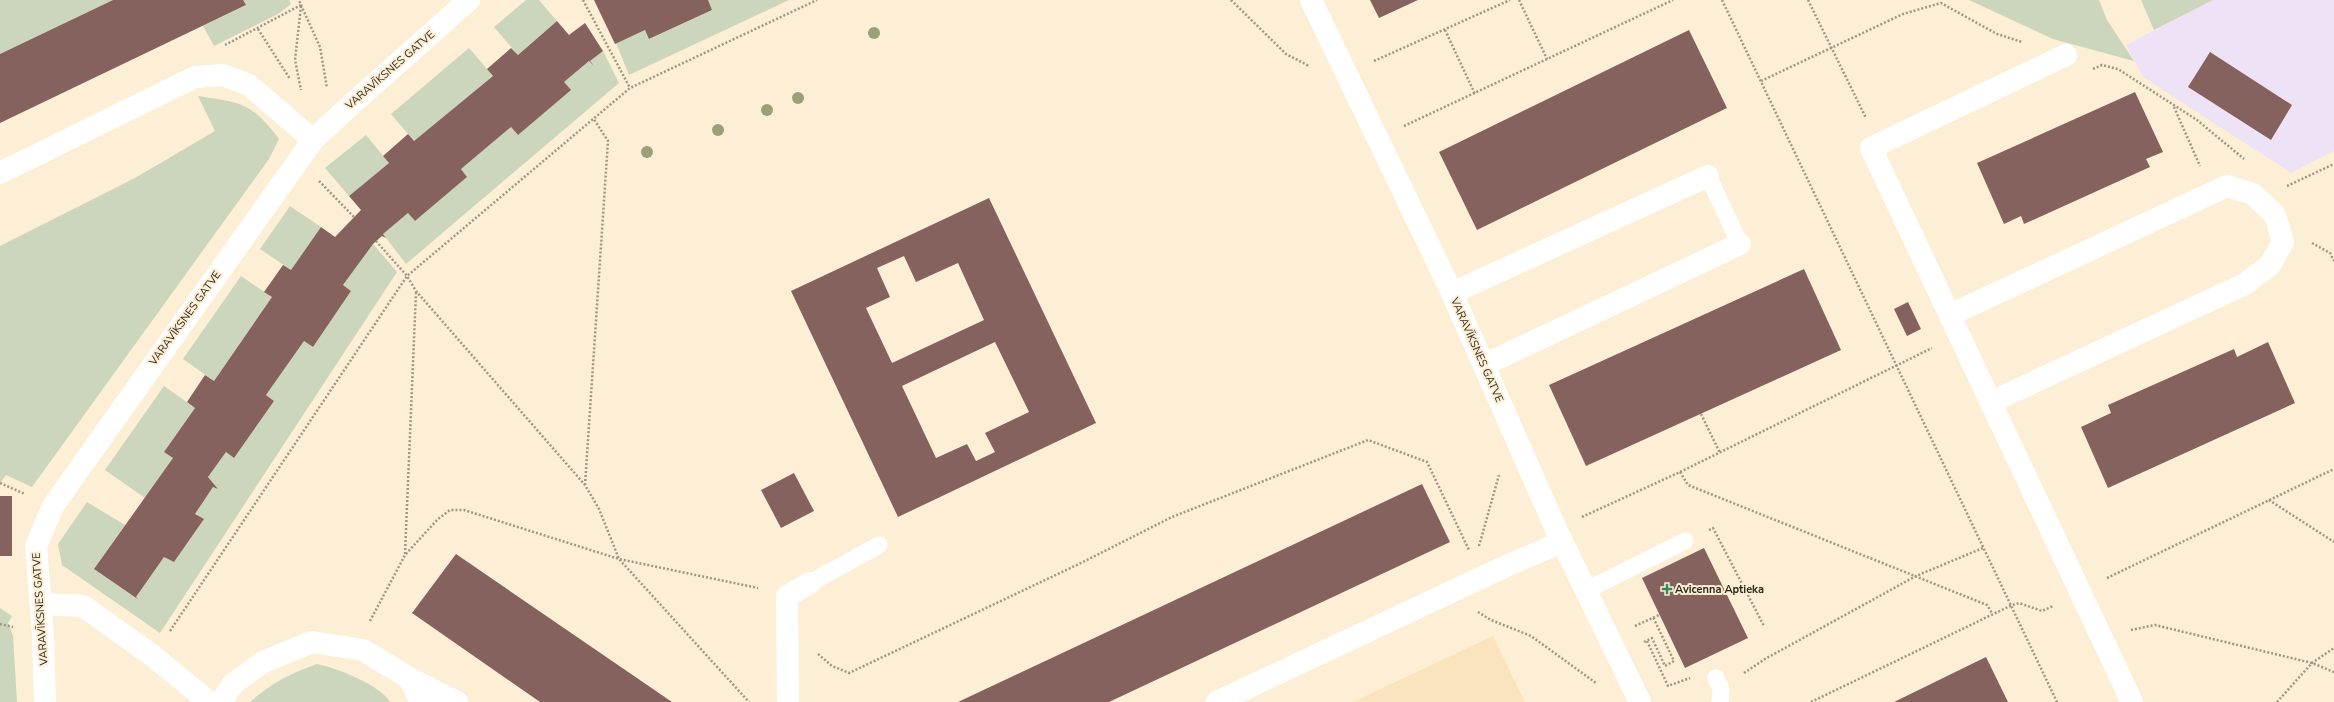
<svg xmlns="http://www.w3.org/2000/svg" width="2334" height="702" font-family="'Nunito Sans',sans-serif">
<rect width="100%" height="100%" fill="#fdefd5"/>
<polygon fill="#eee2f6" points="2213,0 2334,0 2334,151 2291,173 2143,77 2126,45"/>
<polygon fill="#fae4bd" points="1493,636 1525,702 1353,702 1374,692"/>
<g fill="#cbd6bc">
<polygon points="0,0 113,0 0,54"/>
<polygon points="243,0 289,0 291,4 278,14 214,46 203,26 245,6"/>
<polygon points="526,0 539,0 557,21 518,55 494,27"/>
<polygon points="708,0 789,0 629,75 616,43 645,30 650,39 712,10"/>
<polygon points="1969,0 2099,0 2107,20 2134,61 2053,39"/>
<polygon points="2141,0 2213,0 2154,30"/>
<polygon points="469,48 493,76 414,141 391,114"/>
<polygon points="603,51 619,83 406,264 383,234 408,213 415,221 467,177 461,169 511,127 518,135 564,82 589,61 592,65 590,61"/>
<path d="M198 96C242 103 251 102 279 139L269 159 32 487 6 475 0 483V246L135 178 215 131Z"/>
<polygon points="366,135 389,163 349,196 325,168"/>
<polygon points="290,206 321,227 291,270 260,249"/>
<polygon points="373,244 397,272 160,633 62,565 58,544 87,502 125,525 94,569 140,601 136,597 164,557 174,562 203,520 195,514 213,487 218,489 208,477 226,452 234,458 274,401 266,395 304,341 313,347 351,291 343,285 362,258 365,260 362,257"/>
<polygon points="241,276 272,297 214,381 183,359"/>
<polygon points="164,386 195,408 164,452 173,458 145,498 105,470"/>
<polygon points="0,608 12,616 8,623 13,636 17,702 0,702"/>
<path d="M317 664C337 668 380 685 390 702H250C272 683 289 674 317 664Z"/>
</g>
<g fill="#86625f" fill-rule="evenodd">
<polygon points="113,0 243,0 246,5 0,123 0,54"/>
<polygon points="594,0 708,0 712,10 649,39 645,30 615,44"/>
<polygon points="1370,0 1418,0 1379,18"/>
<polygon points="557,21 569,35 585,23 603,51 590,61 594,66 589,61 564,82 571,90 518,135 511,127 461,169 467,177 415,221 408,213 383,234 386,238 382,236 373,244 343,285 351,291 313,347 304,341 266,395 274,401 234,458 226,452 208,477 218,489 213,487 195,514 204,519 174,562 164,557 136,597 139,600 94,569 173,458 164,452 195,408 187,402 205,375 214,381 272,297 264,292 283,265 291,270 321,227 335,237 361,210 349,196 389,163 383,156 408,134 414,141 493,76 487,69 511,48 518,55"/>
<polygon points="1689,30 1727,108 1477,230 1439,152"/>
<polygon points="2210,52 2292,105 2271,140 2188,87"/>
<polygon points="2135,92 2163,152 2146,159 2150,167 2024,224 2021,216 2004,224 1977,163"/>
<path d="M989 198 1096 423 898 517 791 291ZM904 256 916 282 958 263 984 320 892 363 866 308 890 297 877 268ZM995 342 1029 412 985 433 995 452 976 461 967 444 936 458 902 386Z"/>
<polygon points="1804,269 1841,350 1586,466 1549,385"/>
<polygon points="1908,302 1921,329 1907,336 1894,309"/>
<polygon points="2268,342 2295,403 2108,488 2081,427 2111,413 2108,405 2234,349 2237,357"/>
<polygon points="794,473 814,511 781,528 761,490"/>
<polygon points="1422,484 1450,542 1109,702 958,702"/>
<rect x="0" y="496" width="12" height="60"/>
<polygon points="1704,548 1748,638 1685,668 1642,578"/>
<polygon points="456,554 672,702 540,702 412,613"/>
<polygon points="1986,657 2008,702 1894,702"/>
</g>
<g fill="none" stroke-linecap="round" stroke-linejoin="round">
<g stroke="#a19683" stroke-width="2.5" stroke-dasharray="2 2" stroke-linecap="butt">
<polyline points="583,0 630,88"/>
<polyline points="1231,0 1286,54 1309,66"/>
<polyline points="1519,0 1547,59"/>
<polyline points="1722,0 2057,702"/>
<polyline points="1808,0 1866,118"/>
<polyline points="301,5 320,47 327,88"/>
<polyline points="301,6 295,60 301,90"/>
<polyline points="258,29 290,79"/>
<polyline points="1445,30 1475,94"/>
<polyline points="225,45 301,5 299,0"/>
<polyline points="1374,61 1510,0"/>
<polyline points="2093,69 2102,65 2118,69 2197,120 2244,159"/>
<polyline points="1761,81 1903,14 1941,3 1997,34 2022,42"/>
<polyline points="2174,107 2200,166"/>
<polyline points="1404,126 1673,0"/>
<polyline points="319,181 354,217"/>
<polyline points="2287,186 2334,164"/>
<polyline points="376,241 407,276 416,291 585,485 599,509 619,559 749,702"/>
<polyline points="2312,243 2330,253 2334,261"/>
<polyline points="1701,414 1720,453"/>
<polyline points="1680,472 1688,485 1987,605 1992,613"/>
<polyline points="0,483 25,494"/>
<polyline points="585,485 608,141 593,118"/>
<polyline points="2269,500 2334,542"/>
<polyline points="1582,517 1680,472 1932,348"/>
<polyline points="1709,530 1713,528 1764,626"/>
<polyline points="1479,546 1499,475"/>
<polyline points="405,554 416,292"/>
<polyline points="2107,578 2334,469"/>
<polyline points="1478,612 1491,620 1531,636 1596,683"/>
<polyline points="370,621 405,555 438,519 450,510 464,510 619,559 758,588"/>
<polyline points="0,624 13,627"/>
<polyline points="1635,626 1659,615"/>
<polyline points="2131,630 2155,625 2312,663 2334,672"/>
<polyline points="170,631 407,276 630,88 817,0"/>
<polyline points="1647,641 1668,686 1690,678"/>
<polyline points="1644,642 1652,638 1665,666 1674,661 1653,617"/>
<polyline points="818,654 832,666 849,673 1081,563 1172,517 1368,440 1427,462 1469,550"/>
<polyline points="1744,673 1765,659 1916,576 1983,548"/>
<polyline points="1811,702 2010,606 2019,603 2042,611 2053,606"/>
<polyline points="2277,702 2312,663 2334,648"/>
</g>
<g stroke="#fff" stroke-width="17">
<polyline points="1708,176 1740,244"/>
<polyline points="810,583 879,545"/>
<polyline points="1585,591 1685,541"/>
<polyline points="1716,678 1721,689 1720,702"/>
</g>
<g stroke="#fff" stroke-width="22">
<polyline points="1311,0 1452,293 1556,529 1640,702"/>
<polyline points="2066,55 1871,148 2132,702"/>
<polyline points="0,173 195,77 223,75 249,85 313,140"/>
<polyline points="1452,293 1708,176"/>
<polyline points="1950,315 2227,186 2253,194 2275,215 2283,242 2270,265 2245,284 1991,402"/>
<polyline points="1484,365 1740,244"/>
<polyline points="41,604 83,606 153,656 209,702"/>
<polyline points="409,678 457,702"/>
<polyline points="45,702 43,635 36,546 53,506 313,140 353,103 469,0"/>
<polyline points="221,702 233,684 263,662 312,642 363,650 409,678 421,702"/>
<polyline points="788,702 787,596 810,583"/>
<polyline points="1217,702 1504,567 1562,542"/>
</g>
</g>
<g fill="#9ca078">
<circle cx="874" cy="33" r="6"/>
<circle cx="798" cy="98" r="6"/>
<circle cx="767" cy="110" r="6"/>
<circle cx="718" cy="130" r="6"/>
<circle cx="647" cy="152" r="6"/>
</g>
<path fill="#34895c" stroke="#fdefd5" stroke-width="1.5" d="M1665 583h4v4h4v4h-4v4h-4v-4h-4v-4h4z"/>
<g text-anchor="middle" dominant-baseline="central" stroke-width="4" stroke-linejoin="round" paint-order="stroke">
<g font-size="11" fill="#2f281c" stroke="#fdefd5">
<text transform="translate(390 70) rotate(-41)">VARAVĪKSNES GATVE</text>
<text transform="translate(185 318) rotate(-54)">VARAVĪKSNES GATVE</text>
<text transform="translate(1477 350) rotate(66)">VARAVĪKSNES GATVE</text>
<text transform="translate(40 609) rotate(-94)">VARAVĪKSNES GATVE</text>
</g>
<g font-size="11" font-weight="bold" fill="#2f281c" stroke="#fdefd5" text-anchor="start">
<text x="1675" y="589">Avicenna Aptieka</text>
</g>
</g>
</svg>
